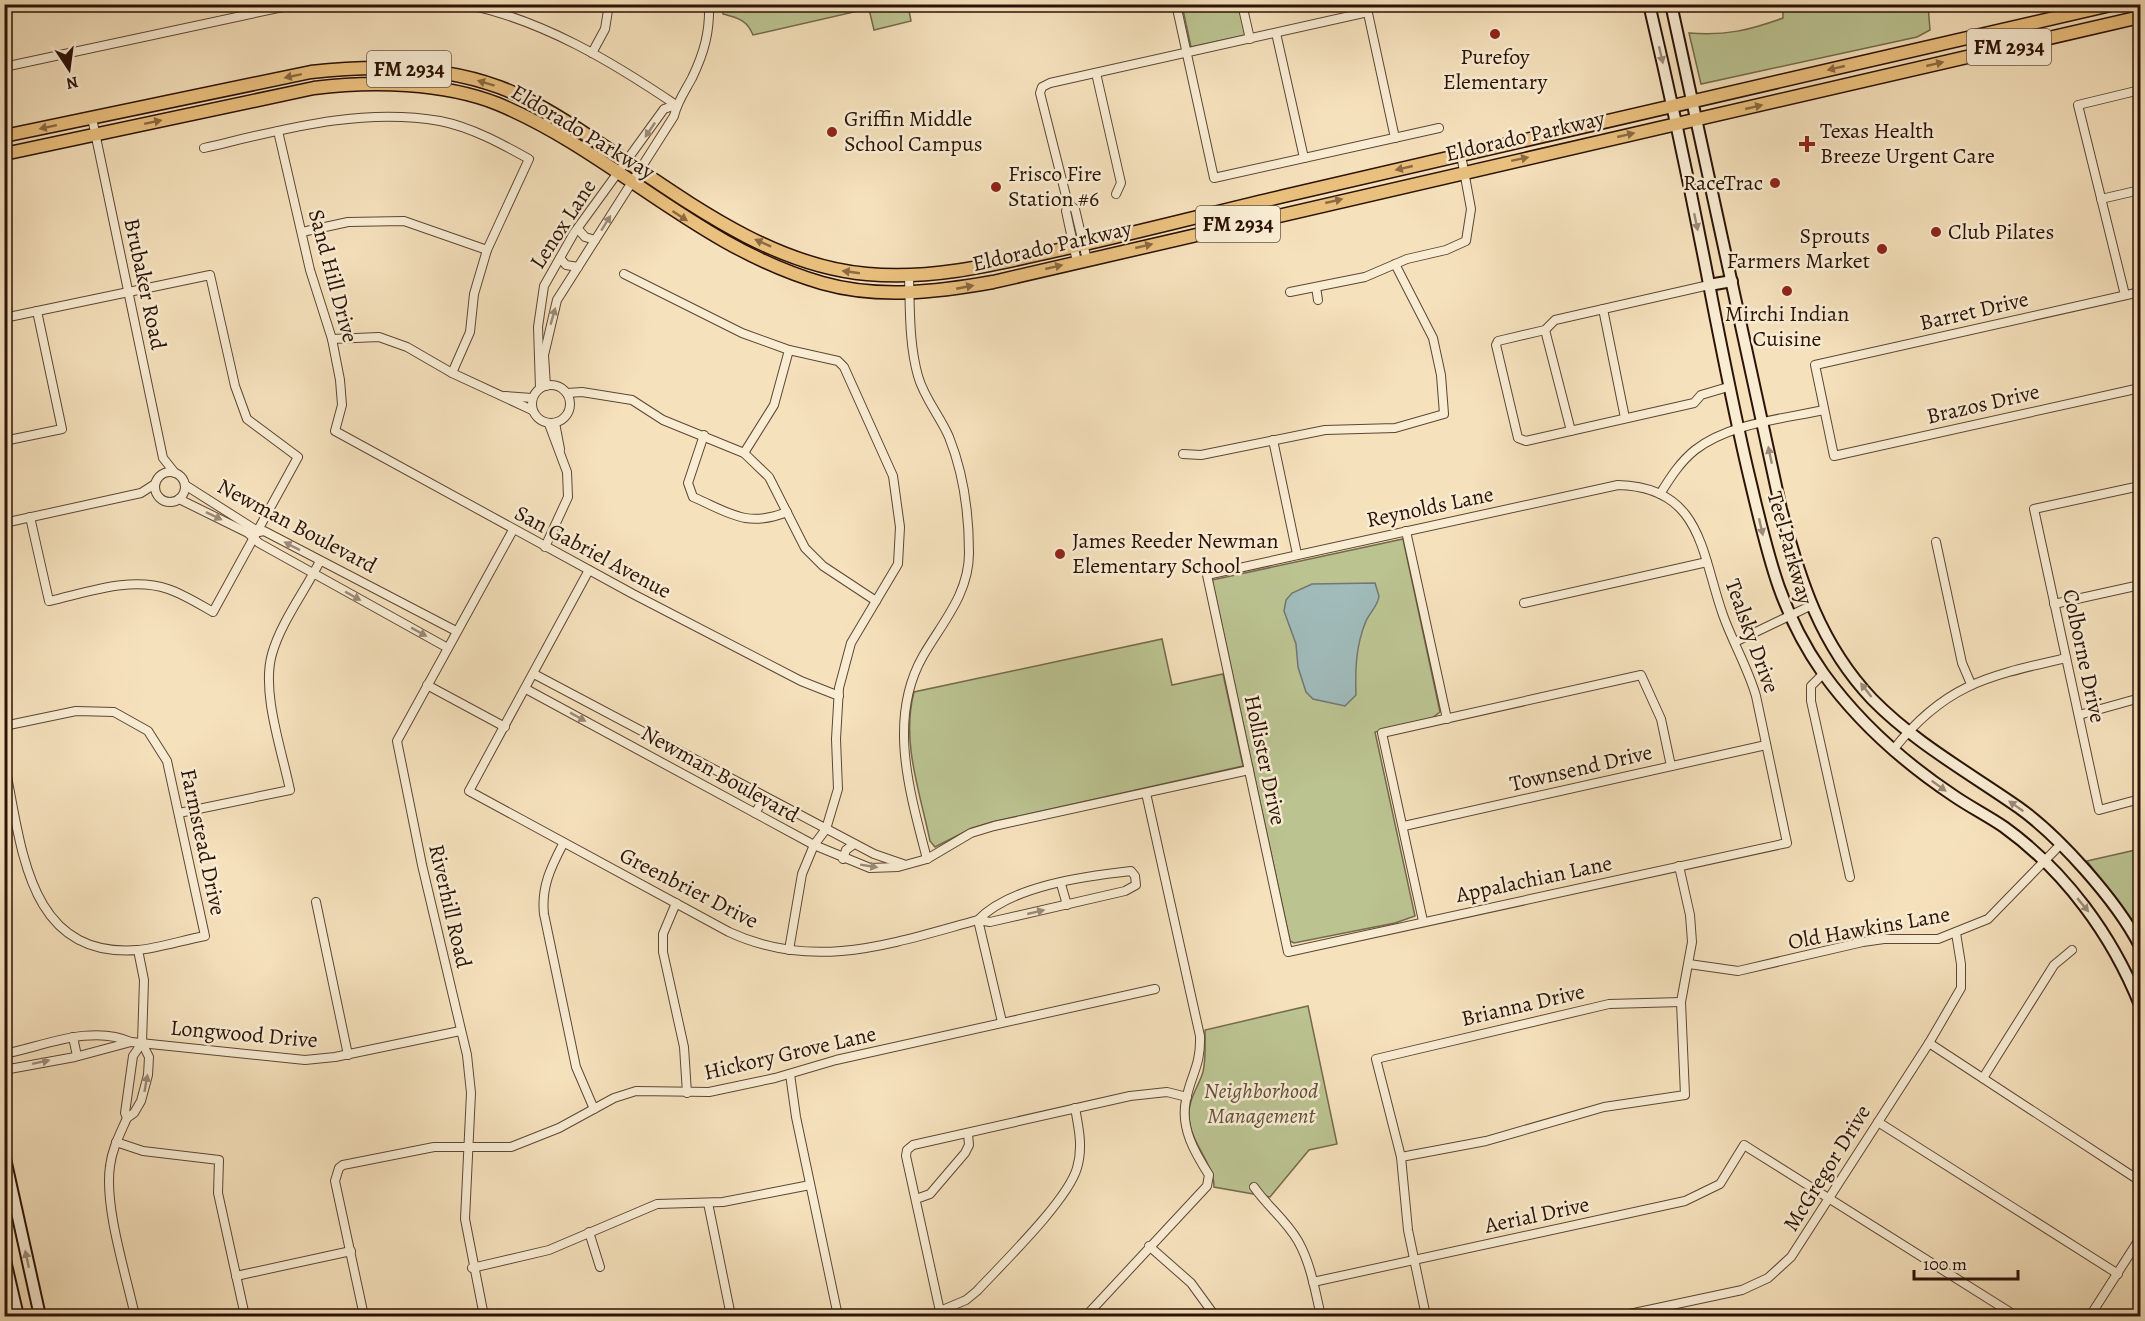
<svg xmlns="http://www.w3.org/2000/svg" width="2145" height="1321" font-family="Alegreya,serif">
<rect width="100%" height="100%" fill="#f5e1bc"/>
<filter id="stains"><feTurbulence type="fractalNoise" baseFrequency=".00333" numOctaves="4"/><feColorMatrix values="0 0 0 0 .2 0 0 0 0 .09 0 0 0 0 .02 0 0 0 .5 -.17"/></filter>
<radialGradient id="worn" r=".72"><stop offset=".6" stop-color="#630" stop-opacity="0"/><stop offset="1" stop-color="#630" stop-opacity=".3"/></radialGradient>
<g fill="#bbc391" stroke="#746a4c" stroke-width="1.5">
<path d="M1783 4 1928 5 1930 30 1917 37 1701 84 1689 33C1726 36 1750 30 1783 18Z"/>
<path d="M866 5 867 9 753 35C747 20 738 18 723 14L721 5Z"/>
<polygon points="868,5 908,5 911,21 874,30"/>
<polygon points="1182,5 1239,5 1246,35 1191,47"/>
<polygon points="1403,539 1440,712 1432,718 1375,732 1415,916 1395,923 1294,943 1290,941 1212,580"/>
<path d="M1162 639 1172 685 1223 674 1243 766 992 822 972 828 935 847 930 841C920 792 901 742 914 692Z"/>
<polygon points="2140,849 2140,932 2087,861"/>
<path d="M1308 1006 1337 1144 1309 1150 1270 1197 1214 1187C1214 1163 1190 1143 1189 1117 1188 1099 1198 1088 1203 1072 1206 1059 1205 1044 1205 1030Z"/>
</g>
<path fill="#a0bbba" stroke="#727772" stroke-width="1.5" d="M1375 583 1379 596C1378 606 1370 612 1366 621 1356 645 1355 669 1356 695L1345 706 1313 699 1306 692 1298 667 1296 644 1284 611 1286 600 1292 593 1312 584Z"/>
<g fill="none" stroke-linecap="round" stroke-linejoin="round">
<defs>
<g id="minor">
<path d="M466 4C544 21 611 61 676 105"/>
<polyline points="1176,4 1214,178 1439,128"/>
<polyline points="1242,4 1250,39"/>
<polyline points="1366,4 1395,138"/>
<polyline points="1276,33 1304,158"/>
<polyline points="592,53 605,29 609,4"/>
<polyline points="4,67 297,4"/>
<polyline points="1096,73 1121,183 1116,194"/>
<polyline points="92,118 163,458 175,473"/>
<polyline points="278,131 310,270 332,339 340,380 342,405 335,431 633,594 801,681 839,696"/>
<path d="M204 148C281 130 360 107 440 121 471 127 502 144 529 159L487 250 474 294 470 332 452 373"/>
<polyline points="2101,199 2140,190"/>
<polyline points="1068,204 1075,209 1087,260"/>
<polyline points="578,229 585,237 595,240"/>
<polyline points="302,232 348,222 404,221 487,250"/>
<polyline points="560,258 566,265 578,267"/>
<polyline points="1077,262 1066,211 1068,204 1040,93 1042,87 1050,83 1368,12"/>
<polyline points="624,274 742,333 789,350 838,361 844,367 893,476 900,527 898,564 851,643 839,688 836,739 838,789 826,829 814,845 802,874 789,950"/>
<path d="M909 276C910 309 909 344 918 376 924 398 940 416 949 437 963 472 969 515 969 553 969 594 942 623 923 656 887 719 910 793 927 859"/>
<polyline points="1709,285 1555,320 1545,330 1498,341 1496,345 1518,438 1526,441 1694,403 1701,395 1728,387"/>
<polyline points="1316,287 1318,300"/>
<polyline points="1290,292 1365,277 1407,259 1446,250 1466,241 1471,209 1461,155"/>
<polyline points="2140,292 1815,365 1834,456 2140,388"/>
<polyline points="2125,295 2078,105 2140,90"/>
<polyline points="1603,309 1625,418"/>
<path d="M4 318 210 275 235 386 247 419 298 457 213 612C199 604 183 594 168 589 130 576 86 593 49 601L30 517"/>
<polyline points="1545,330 1571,431"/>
<polyline points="332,339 379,337 407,347 452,373 532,410"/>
<circle cx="551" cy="404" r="19"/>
<path d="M546 386 544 355 557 300 674 116C677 102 685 91 692 78 704 53 710 32 709 4"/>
<polyline points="540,388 538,327 544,286 574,233 664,109 676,105"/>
<polyline points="567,393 582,392 632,400 663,420 744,453 769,477 805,548 823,566 876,601"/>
<polyline points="505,396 532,398"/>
<polyline points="555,423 560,449"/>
<path d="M704 435 688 483 693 497C730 513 746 528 787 512"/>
<polyline points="1273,440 1297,554"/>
<polyline points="4,441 62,429 37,311"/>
<polyline points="744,453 774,405 789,350"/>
<polyline points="1183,454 1201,455 1325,430 1395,428 1444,414 1441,375 1433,338 1395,264"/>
<circle cx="170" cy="487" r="15"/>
<polyline points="185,485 259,532 264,531 456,631"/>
<path d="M1618 485C1702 487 1701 553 1723 615 1733 643 1748 668 1756 696L1787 843 1288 952 1207 575Z"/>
<polyline points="2140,486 2034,509 2099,810 2140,799"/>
<path d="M1660 494C1670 478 1680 462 1695 450 1730 423 1783 419 1824 410"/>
<polyline points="179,499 248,533 259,543 446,647"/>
<polyline points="4,523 141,493 155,484"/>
<polyline points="1406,531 1447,719"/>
<polyline points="1936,542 1962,663 1971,684"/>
<polyline points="545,547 568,497 567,472 549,424"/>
<path d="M589 570 469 791 729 932C815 972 893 943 978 920L990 922 1125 891 1136 885 1135 876 1131 871C1085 876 1011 886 978 920"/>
<polyline points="1524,603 1707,562"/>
<polyline points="2054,604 2140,585"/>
<polyline points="1735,642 1810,606"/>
<polyline points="1824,673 1811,686 1811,701 1850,877"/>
<polyline points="534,674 874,854 903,864"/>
<polyline points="427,685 505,727"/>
<polyline points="526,689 814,845 870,868 898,867 927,859 971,833 994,826 1249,770"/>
<polyline points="2079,715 2140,698"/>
<path d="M4 726 76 711 114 712 148 731 167 761 205 936C183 940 160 948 138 950 25 959 22 843 4 762"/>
<path d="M1893 750C1945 684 1988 676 2066 658"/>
<path d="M179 813 290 790C282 751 261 692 272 654 281 622 305 591 320 561"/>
<polyline points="755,813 765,797"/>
<polyline points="1404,826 1766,745"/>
<path d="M563 844C551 867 541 887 544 914L576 1067 594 1109"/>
<polyline points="843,859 846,850 854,844"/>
<polyline points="1061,884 1067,905"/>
<polyline points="316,902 348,1055"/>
<polyline points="676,903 663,934 663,952 684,1047 687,1093"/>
<polyline points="978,920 1002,1022"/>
<polyline points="1423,921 1382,733 1641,675 1661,719 1671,766"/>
<polyline points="1689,964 1738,971 1863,942 1884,939 1938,939 1988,919 2060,845"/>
<polyline points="73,1037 77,1056"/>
<polyline points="1929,1043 2140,1181"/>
<path d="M4 1054C44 1046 92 1024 131 1042L305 1060 335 1057 460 1031"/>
<polyline points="4,1070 75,1057 131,1042"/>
<polyline points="790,1074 796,1117 838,1316"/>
<polyline points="1983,1078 2054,965 2072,950"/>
<polyline points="127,1118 134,1113 141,1101 148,1075 149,1057 142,1043 144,980 138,950"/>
<polyline points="1878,1122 2118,1274"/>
<polyline points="116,1142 143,1151 219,1160 218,1193 245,1316"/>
<polyline points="1401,1157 1486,1141 1604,1107 1685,1095 1681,1002 1692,942 1690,915 1679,866"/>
<path d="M1254 1187C1267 1206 1286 1220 1298 1241 1311 1264 1315 1291 1321 1316"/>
<polyline points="916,1199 930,1194 965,1153 969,1145 968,1134"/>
<polyline points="708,1203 731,1316"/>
<polyline points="589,1232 600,1267"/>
<polyline points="1149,1246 1191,1283 1215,1316"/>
<polyline points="472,1268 549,1250 657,1204 723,1202 810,1185"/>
<polyline points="236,1276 351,1251"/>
<polyline points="1313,1282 1685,1201 1720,1184 1744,1145 2016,1316"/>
<path d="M940 1311 966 1300 977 1291C1002 1264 1068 1200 1077 1168 1083 1148 1079 1129 1075 1108"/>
<path d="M135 1316C126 1274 104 1207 110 1166 112 1149 120 1134 127 1118L125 1113 133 1056 142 1043"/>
<polyline points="364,1316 335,1181 339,1168 343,1165 434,1147 511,1147 559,1128 614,1098 636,1091 709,1092 775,1078 836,1060 1155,989"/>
<polyline points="484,1316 465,1219 471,1093 467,1055 422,865 397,741 513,530"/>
<polyline points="941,1316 906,1156 907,1150 913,1145 1130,1096 1167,1092 1187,1097"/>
<path d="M1086 1316 1207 1186 1209 1175C1195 1153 1180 1128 1186 1100 1191 1074 1201 1066 1200 1036L1146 793"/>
<polyline points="1426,1316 1408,1230 1401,1157 1376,1059 1609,1004 1681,1002"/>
<polyline points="1620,1316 1742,1290 1768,1278 1791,1257 1929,1043 1961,988 1961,964 1956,933"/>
<polyline points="2090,1316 2140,1238"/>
</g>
<g id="secondary">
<path d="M1649 4C1671 97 1691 191 1709 284 1722 351 1735 418 1751 484 1768 555 1780 612 1823 673 1859 723 1903 762 1954 796 1970 807 1988 816 2004 827 2065 871 2112 935 2140 1005"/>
<path d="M1671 4 1781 509C1800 580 1820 644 1872 699 1915 743 1968 772 2018 807 2059 836 2117 901 2140 946"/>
<polyline points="1709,285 1732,281"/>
<polyline points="4,1154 40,1316"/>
<polyline points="4,1256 18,1316"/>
</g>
<g id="primary">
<path d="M4 136 311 72C372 65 440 65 499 87 531 99 561 118 590 137 674 191 763 265 867 274 931 280 992 265 1054 251 1131 234 1208 214 1284 196 1561 131 1838 68 2115 4"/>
<path d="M4 154 314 88C371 81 443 82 498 104 613 152 697 247 822 283 878 299 937 292 993 282L2140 17"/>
</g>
</defs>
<use href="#minor" stroke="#5e4634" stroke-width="10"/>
<use href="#secondary" stroke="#2c1207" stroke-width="14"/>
<use href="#primary" stroke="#2c1207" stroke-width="15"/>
<use href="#minor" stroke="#f8ecd3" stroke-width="8"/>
<use href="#secondary" stroke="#f8ecd3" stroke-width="10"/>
<use href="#primary" stroke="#eac07e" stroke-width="12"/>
</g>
<defs><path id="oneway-solid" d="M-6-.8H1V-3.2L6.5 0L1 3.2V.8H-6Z" transform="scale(1.5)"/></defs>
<g fill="#9c8a77">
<use href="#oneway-solid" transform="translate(1661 55) rotate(77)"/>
<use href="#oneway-solid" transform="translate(650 130) rotate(124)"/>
<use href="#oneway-solid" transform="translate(1696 222) rotate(78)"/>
<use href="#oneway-solid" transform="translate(606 223) rotate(-58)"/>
<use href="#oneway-solid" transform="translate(553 316) rotate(-74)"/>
<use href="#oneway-solid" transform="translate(1770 455) rotate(-102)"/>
<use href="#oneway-solid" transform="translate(214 516) rotate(26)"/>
<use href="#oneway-solid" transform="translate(1761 527) rotate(77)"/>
<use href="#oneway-solid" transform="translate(292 546) rotate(-153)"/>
<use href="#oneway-solid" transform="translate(353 596) rotate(29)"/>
<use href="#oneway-solid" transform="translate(419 632) rotate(29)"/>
<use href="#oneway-solid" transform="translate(1866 690) rotate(-128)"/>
<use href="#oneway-solid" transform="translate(578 717) rotate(29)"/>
<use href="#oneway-solid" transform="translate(1939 786) rotate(36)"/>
<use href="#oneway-solid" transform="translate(2016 806) rotate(-145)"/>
<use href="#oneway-solid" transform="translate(869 866) rotate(9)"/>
<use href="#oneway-solid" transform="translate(2083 905) rotate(50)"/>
<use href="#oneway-solid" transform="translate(1036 912) rotate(-13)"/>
<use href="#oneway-solid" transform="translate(41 1062) rotate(-12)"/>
<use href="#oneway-solid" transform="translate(146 1083) rotate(-80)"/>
<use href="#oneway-solid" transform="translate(27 1259) rotate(-102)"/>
</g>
<g fill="#8b6942">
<use href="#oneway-solid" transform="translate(1935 64) rotate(-13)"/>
<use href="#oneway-solid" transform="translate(1836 68) rotate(167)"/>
<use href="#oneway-solid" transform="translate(293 76) rotate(168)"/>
<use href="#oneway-solid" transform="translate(486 83) rotate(-163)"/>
<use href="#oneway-solid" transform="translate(1754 107) rotate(-13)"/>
<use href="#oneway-solid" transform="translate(153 122) rotate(-12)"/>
<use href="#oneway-solid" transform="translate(48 127) rotate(168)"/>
<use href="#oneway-solid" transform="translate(1626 135) rotate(-13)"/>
<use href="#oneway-solid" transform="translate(1520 159) rotate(-12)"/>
<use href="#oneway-solid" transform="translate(1404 168) rotate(167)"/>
<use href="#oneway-solid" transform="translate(1334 201) rotate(-13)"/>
<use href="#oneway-solid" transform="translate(680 216) rotate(33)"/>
<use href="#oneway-solid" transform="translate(763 243) rotate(-156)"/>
<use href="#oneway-solid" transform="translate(1144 246) rotate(-13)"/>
<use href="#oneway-solid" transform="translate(1054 267) rotate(-13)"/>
<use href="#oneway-solid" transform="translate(851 272) rotate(-172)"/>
<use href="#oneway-solid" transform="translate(965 287) rotate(-11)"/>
</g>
<g fill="#8f2418" stroke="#f8ecd3" stroke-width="2">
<circle cx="1495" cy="34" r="6"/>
<circle cx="832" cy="132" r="6"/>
<path d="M1804 135h6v6h6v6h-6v6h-6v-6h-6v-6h6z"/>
<circle cx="1775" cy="183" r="6"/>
<circle cx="996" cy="187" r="6"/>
<circle cx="1936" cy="232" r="6"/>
<circle cx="1882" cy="249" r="6"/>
<circle cx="1787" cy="291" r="6"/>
<circle cx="1060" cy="554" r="6"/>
</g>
<g text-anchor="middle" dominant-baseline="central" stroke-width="5" stroke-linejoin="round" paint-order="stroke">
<g fill="#f8ecd3" stroke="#695344" stroke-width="1.5">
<rect x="1967" y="29" width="84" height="36" rx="4.5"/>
<rect x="367" y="51" width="84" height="36" rx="4.5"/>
<rect x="1196" y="206" width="84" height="36" rx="4.5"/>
</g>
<g font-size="21" font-weight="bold" fill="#2c1207">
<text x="2009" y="47">FM 2934</text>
<text x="409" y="69">FM 2934</text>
<text x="1238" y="224">FM 2934</text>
</g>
<g font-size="22" fill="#2c1207" stroke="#f8ecd3" text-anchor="start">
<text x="1495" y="57" text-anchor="middle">Purefoy<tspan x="1495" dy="25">Elementary</tspan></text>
<text x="844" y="119">Griffin Middle<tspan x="844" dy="25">School Campus</tspan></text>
<text x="1820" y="131">Texas Health<tspan x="1820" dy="25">Breeze Urgent Care</tspan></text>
<text x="1008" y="174">Frisco Fire<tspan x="1008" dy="25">Station #6</tspan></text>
<text x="1763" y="183" text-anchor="end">RaceTrac</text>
<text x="1948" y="232">Club Pilates</text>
<text x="1870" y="236" text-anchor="end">Sprouts<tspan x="1870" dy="25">Farmers Market</tspan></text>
<text x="1787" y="314" text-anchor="middle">Mirchi Indian<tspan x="1787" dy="25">Cuisine</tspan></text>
<text x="1072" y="541">James Reeder Newman<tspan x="1072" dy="25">Elementary School</tspan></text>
</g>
<g font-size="22" fill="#2c1207" stroke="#f8ecd3">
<text transform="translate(583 132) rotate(31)">Eldorado Parkway</text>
<text transform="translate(1525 136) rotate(-13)">Eldorado Parkway</text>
<text transform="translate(563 224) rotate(-57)">Lenox Lane</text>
<text transform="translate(1052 246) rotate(-13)">Eldorado Parkway</text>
<text transform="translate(333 276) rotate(75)">Sand Hill Drive</text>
<text transform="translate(145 284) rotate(78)">Brubaker Road</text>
<text transform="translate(1974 311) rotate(-13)">Barret Drive</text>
<text transform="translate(1983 404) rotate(-13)">Brazos Drive</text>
<text transform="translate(1430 507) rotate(-12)">Reynolds Lane</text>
<text transform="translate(297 526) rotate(28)">Newman Boulevard</text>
<text transform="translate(1790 548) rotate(74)">Teel Parkway</text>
<text transform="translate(593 552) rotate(28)">San Gabriel Avenue</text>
<text transform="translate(1752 636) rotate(70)">Tealsky Drive</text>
<text transform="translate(2084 656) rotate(78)">Colborne Drive</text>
<text transform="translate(1265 760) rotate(78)">Hollister Drive</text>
<text transform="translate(1581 768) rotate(-13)">Townsend Drive</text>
<text transform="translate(720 774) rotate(29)">Newman Boulevard</text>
<text transform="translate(203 842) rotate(78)">Farmstead Drive</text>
<text transform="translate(1534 879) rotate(-12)">Appalachian Lane</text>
<text transform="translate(689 888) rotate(27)">Greenbrier Drive</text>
<text transform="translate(450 906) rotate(77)">Riverhill Road</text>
<text transform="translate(1869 928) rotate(-10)">Old Hawkins Lane</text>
<text transform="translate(1523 1005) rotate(-13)">Brianna Drive</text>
<text transform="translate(244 1034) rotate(5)">Longwood Drive</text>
<text transform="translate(790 1053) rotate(-13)">Hickory Grove Lane</text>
<text transform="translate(1827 1168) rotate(-58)">McGregor Drive</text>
<text transform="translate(1537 1215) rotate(-12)">Aerial Drive</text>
</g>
<g font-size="22" font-style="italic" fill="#5e5037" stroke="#f8ecd3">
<text x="1261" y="1091">Neighborhood<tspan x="1261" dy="25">Management</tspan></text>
</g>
</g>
<rect width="2145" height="1321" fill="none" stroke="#f5e1bc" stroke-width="24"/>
<rect x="6" y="6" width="2133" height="1309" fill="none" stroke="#2c1207" stroke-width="3"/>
<rect x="12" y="12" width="2121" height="1297" fill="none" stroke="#2c1207" stroke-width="1.5"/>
<g transform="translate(69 69) rotate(167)" stroke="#f8ecd3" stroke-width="4.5" paint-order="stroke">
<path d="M0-4.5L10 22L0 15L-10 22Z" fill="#2c1207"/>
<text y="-9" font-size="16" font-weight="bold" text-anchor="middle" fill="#2c1207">N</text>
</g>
<path d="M1914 1270v9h104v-9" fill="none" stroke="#2c1207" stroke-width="3"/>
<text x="1923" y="1270" font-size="18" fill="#2c1207" stroke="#f8ecd3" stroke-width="4.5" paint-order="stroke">100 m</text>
<rect width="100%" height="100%" filter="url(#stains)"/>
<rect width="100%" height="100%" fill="url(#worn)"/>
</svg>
